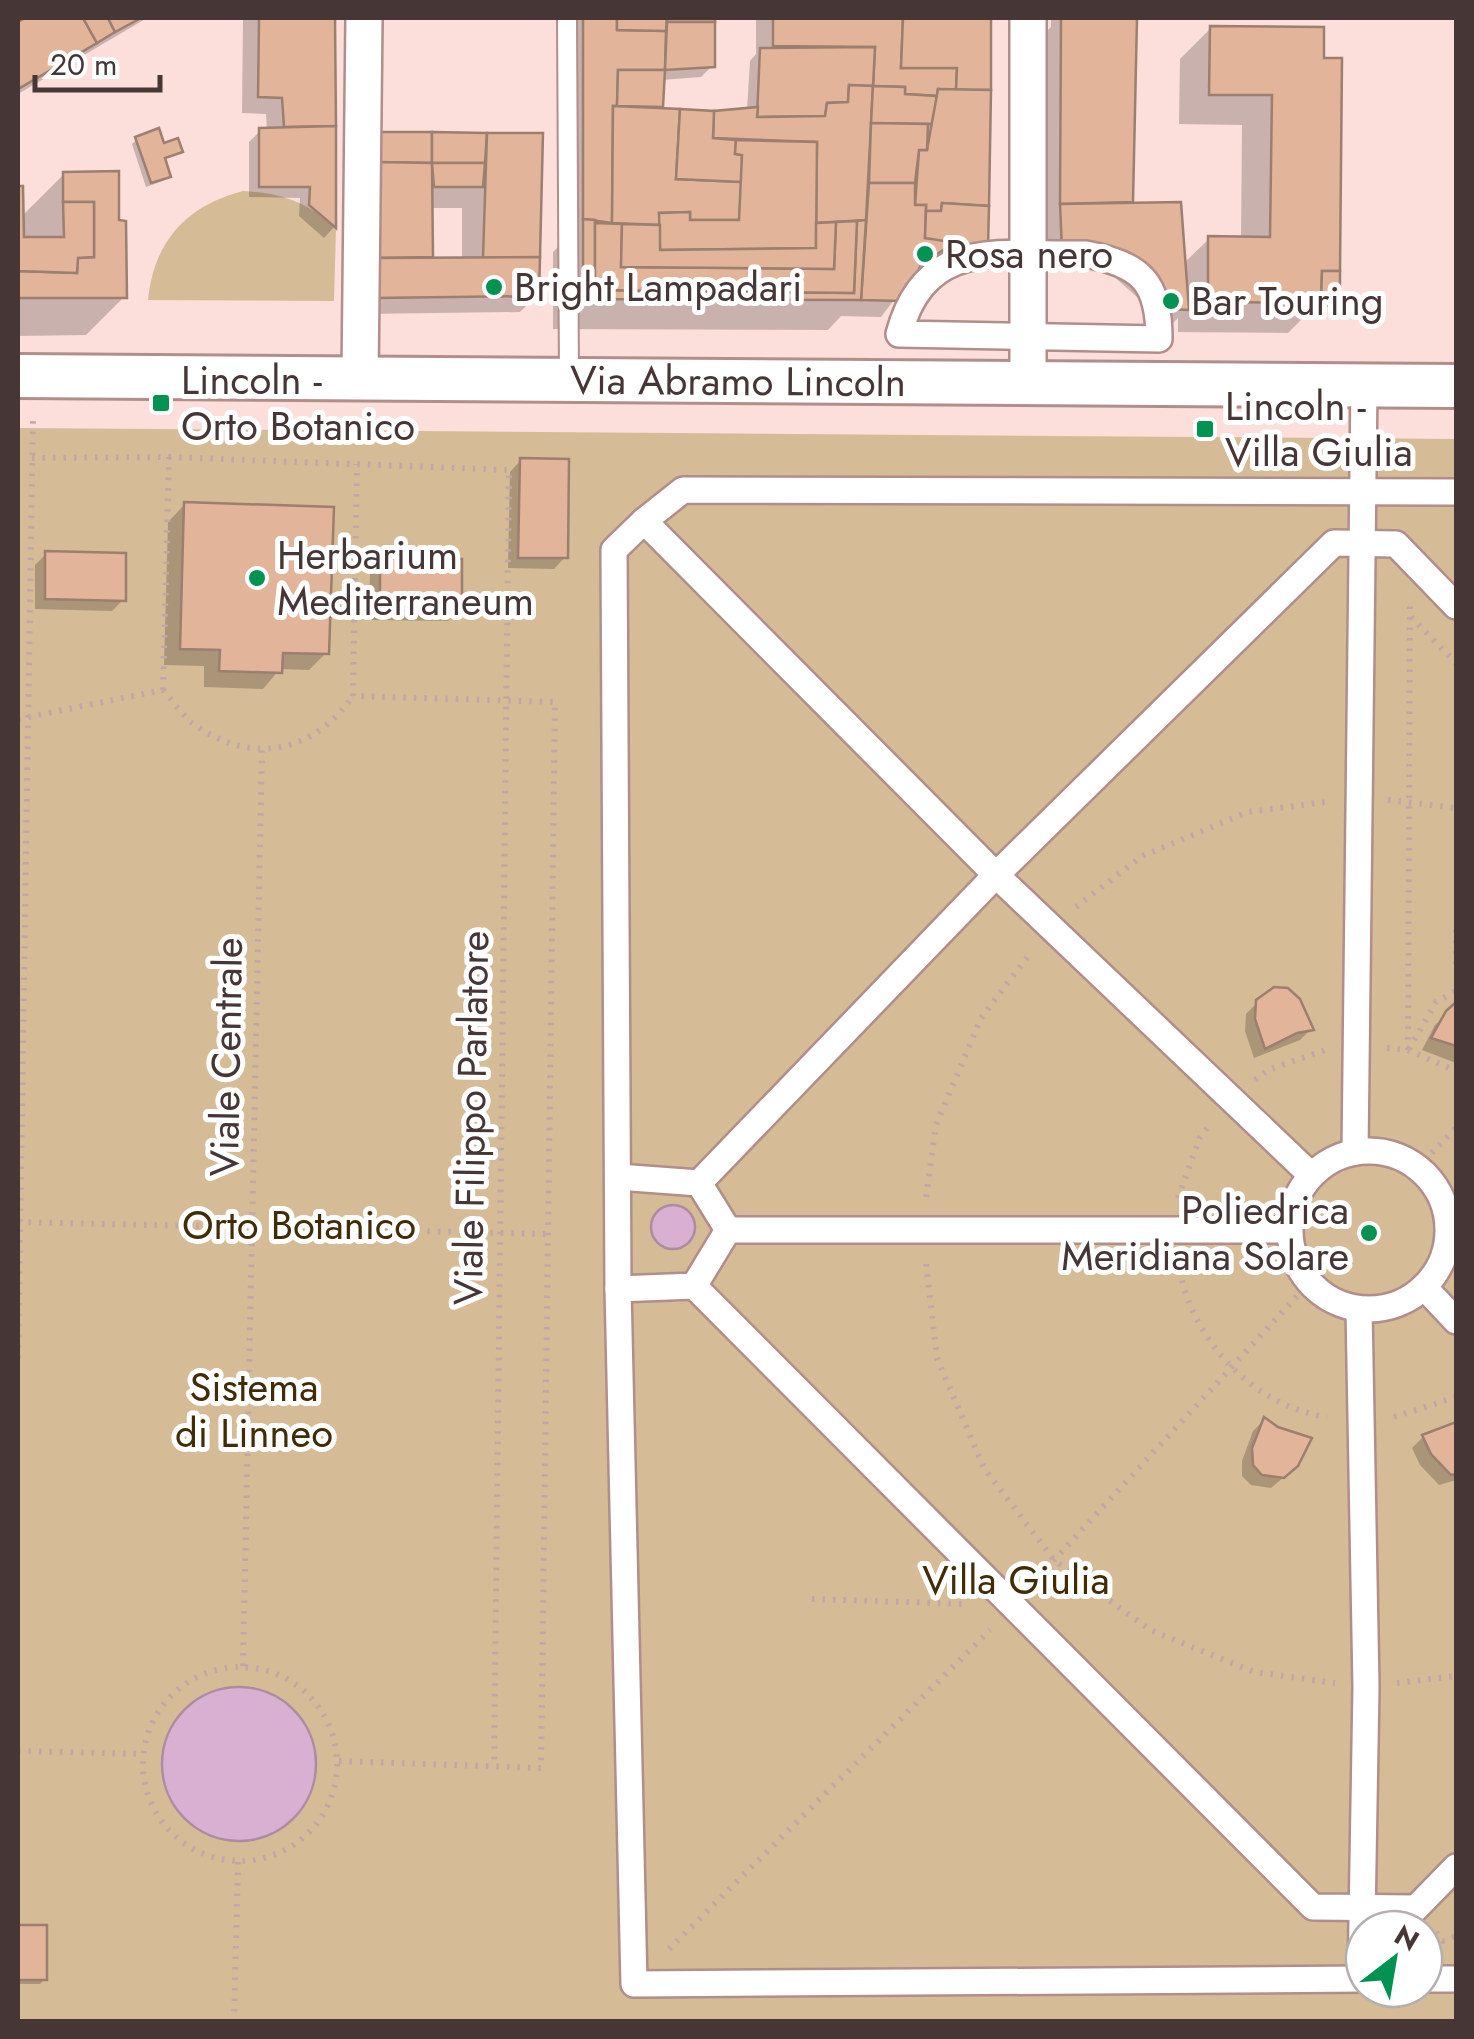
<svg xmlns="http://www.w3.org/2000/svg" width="1474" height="2039" font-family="Jost,sans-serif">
<rect width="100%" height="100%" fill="#fcdeda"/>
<g fill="#d5bb96" fill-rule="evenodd">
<path d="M243 191C282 193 307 202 336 228L334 301 148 300C154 241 186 206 243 191Z"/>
<path d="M18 428 1456 439V2020L18 2022ZM1364 1929H1424V1989H1364Z"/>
</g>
<g fill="#d9b0d1" stroke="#ad8ca2" stroke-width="2.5">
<circle cx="673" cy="1227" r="22"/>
<circle cx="239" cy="1764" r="77"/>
</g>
<g fill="#0003" fill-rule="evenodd">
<polygon points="29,18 147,18 18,94 18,25"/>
<polygon points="243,18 333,18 334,227 324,238 299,216 300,198 249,197 249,142 260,131 267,130 266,114 242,113"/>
<polygon points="566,18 713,18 712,66 701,77 662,80 657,110 714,113 747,110 750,61 756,54 756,18 988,18 985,247 920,266 881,317 841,316 828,330 553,329 553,252 570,235"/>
<polygon points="1051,18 1134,18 1131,201 1127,205 1183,264 1209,239 1241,239 1242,125 1179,124 1180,59 1211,28 1321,29 1338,302 1333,307 1314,307 1288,333 1178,332 1178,318 1170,326 1103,267 1068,263 1063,268 1046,267 1031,47 1051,27"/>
<path d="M377 135H540L537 295 520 312 359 314ZM431 208H462V260H427Z"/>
<polygon points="137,139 180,152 164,160 168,176 163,181 146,187 132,144"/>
<polygon points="64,174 117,223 124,297 86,335 18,336 18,188 21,217"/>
<polygon points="521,460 565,557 554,569 508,568 510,472"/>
<polygon points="185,504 326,653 309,670 280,669 263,689 204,687 204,666 164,665 168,522"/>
<polygon points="46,554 123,600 112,611 35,609 35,565"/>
<polygon points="381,561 459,610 448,621 369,620 370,572"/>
<polygon points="1258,1002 1311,1029 1300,1040 1254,1058 1245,1031 1246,1014"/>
<polygon points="1456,1006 1456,1063 1422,1050 1435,1025"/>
<polygon points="1264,1420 1284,1477 1271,1488 1251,1485 1242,1476 1242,1461 1253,1431"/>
<polygon points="1456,1424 1456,1480 1439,1485 1420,1465 1412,1448 1423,1437"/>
<polygon points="18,1927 45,1928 45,1979 40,1984 18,1984"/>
</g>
<g fill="#e2b49a" stroke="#9c7f6f" stroke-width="2.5">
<polygon points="25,18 83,18 97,43 18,89 18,22"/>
<polygon points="83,18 108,18 115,32 97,43"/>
<polygon points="108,18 141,18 115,32"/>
<polygon points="259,18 335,18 336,126 284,127 282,98 258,97"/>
<polygon points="583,18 617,18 617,30 666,31 665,70 618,70 617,106 613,106 612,223 583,219"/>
<polygon points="617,18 667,18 666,31 617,30"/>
<rect x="667" y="18" width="48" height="4"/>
<polygon points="773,18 903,18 901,68 957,68 956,90 938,89 937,96 905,94 905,87 873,86 875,47 773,46"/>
<polygon points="903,18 991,18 991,90 956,90 957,68 901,68"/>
<polygon points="1061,18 1137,18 1133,202 1060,204"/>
<polygon points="667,22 715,22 715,67 665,70"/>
<polygon points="1210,26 1324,27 1324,58 1342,58 1340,271 1322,271 1321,303 1208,302 1208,236 1270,237 1272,95 1209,95"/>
<polygon points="875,47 873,86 849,85 848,102 827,103 825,116 757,117 760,48"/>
<polygon points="618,70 665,70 663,107 617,106"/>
<polygon points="849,85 873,86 866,220 816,223 817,142 713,138 714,111 758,107 757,117 825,116 827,103 848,102"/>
<polygon points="873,86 905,87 905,94 937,96 934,124 871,123"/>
<polygon points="938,89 991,90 989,206 942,203 941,211 926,211 926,205 915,205 919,150 927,150"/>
<polygon points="613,106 680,109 676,179 742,182 739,220 690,220 690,212 659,213 660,225 612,223"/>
<polygon points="680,109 714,111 713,138 736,140 735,154 742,155 742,182 676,179"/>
<polygon points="871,123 928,124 927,150 919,150 915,183 869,183"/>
<polygon points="336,126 336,228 309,205 310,187 259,187 259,128"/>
<polygon points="159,128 164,143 178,138 183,152 165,158 171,177 151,183 135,137"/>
<polygon points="376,132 432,132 432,163 376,162"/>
<polygon points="432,132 487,133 485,163 432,163"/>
<polygon points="487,133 543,133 540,257 483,258"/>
<polygon points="736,140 817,142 816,248 660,250 659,213 690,212 690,220 739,220 742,155 735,154"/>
<polygon points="376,162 432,163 433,257 376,258"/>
<polygon points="432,163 485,163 483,187 434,187"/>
<polygon points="119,171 119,220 126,221 127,298 18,298 18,271 77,273 78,258 94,257 94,202 63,202 63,172"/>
<polygon points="869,183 915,183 915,205 926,205 925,238 958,240 921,265 901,301 861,300"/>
<polygon points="18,186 23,186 24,237 64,237 63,202 94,202 94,257 78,258 77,273 18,271"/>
<polygon points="1181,202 1189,310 1166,309 1083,247 1062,251 1060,204"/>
<polygon points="942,203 989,206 988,248 925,238 926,211 941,211"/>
<polygon points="583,219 595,220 595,290 854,293 857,221 866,220 861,300 583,299"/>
<polygon points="857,221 854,293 595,290 595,223 622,224 621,267 834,269 836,222"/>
<polygon points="836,222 834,269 621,267 622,224 660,225 660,250 816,248 816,223"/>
<polygon points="540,257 539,296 375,298 376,258"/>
<polygon points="1322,271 1340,271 1340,303 1321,303"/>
<polygon points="520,458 569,459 568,558 518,558"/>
<polygon points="184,502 334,507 329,654 283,653 282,673 219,671 220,650 180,649"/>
<polygon points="45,551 126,553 126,601 45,599"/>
<polygon points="380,558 462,559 462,611 380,610"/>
<polygon points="1274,987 1288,988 1300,999 1314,1030 1297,1033 1265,1049 1255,1019 1256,1000"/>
<polygon points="1456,1002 1456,1046 1431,1038 1446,1011"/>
<polygon points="1264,1417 1278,1427 1312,1438 1298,1466 1284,1478 1262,1475 1253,1465 1252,1448"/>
<polygon points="1456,1422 1456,1474 1451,1475 1431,1454 1422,1435"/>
<rect x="18" y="1925" width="29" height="55"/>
</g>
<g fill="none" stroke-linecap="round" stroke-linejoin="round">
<defs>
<polyline id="service" points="567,18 569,379"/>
<g id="pedestrian">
<path d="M1086 254C1142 265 1159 282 1159 339L899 334C926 234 1004 256 1086 254Z"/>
<polyline points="644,521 614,550 618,1289 634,1984 1364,1979"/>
<circle cx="1369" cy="1230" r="79"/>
<polyline points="1355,1152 1364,385"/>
<polyline points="1311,1175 996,875 644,521 683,490 1456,492"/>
<polyline points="699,1183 996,875 1334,543 1396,544 1456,606"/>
<polyline points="728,1230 1289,1230"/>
<polyline points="694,1286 1313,1907 1416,1908 1456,1867"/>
<polyline points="1424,1287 1456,1321"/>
<polyline points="618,1289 694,1286 728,1230 699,1183 618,1177"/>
<polyline points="1359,1309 1366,1687 1361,1979"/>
<polyline points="1424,1979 1456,1979"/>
</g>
<g id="minor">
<polyline points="360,378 364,18"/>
<polyline points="1028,382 1028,18"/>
</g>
<g id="tertiary">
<path id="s1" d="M18 376 1456 386"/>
</g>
</defs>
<use href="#service" stroke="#b18e8a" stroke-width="22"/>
<use href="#pedestrian" stroke="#b18e8a" stroke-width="30"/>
<use href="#minor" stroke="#b18e8a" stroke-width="40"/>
<use href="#tertiary" stroke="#b18e8a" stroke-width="48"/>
<g stroke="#c2a8a5" stroke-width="6" stroke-dasharray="2.5 8" stroke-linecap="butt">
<polyline points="32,458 169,457 509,470 494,1767"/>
<polyline points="1411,617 1456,663"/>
<polyline points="163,690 169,457"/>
<path d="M163 690C173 701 183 717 195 725 253 766 314 752 353 696"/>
<polyline points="353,696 357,464"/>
<polyline points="18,719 163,690"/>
<polyline points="1388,800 1456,808"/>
<polyline points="1076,907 1142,856 1248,812 1326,802"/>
<polyline points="1456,930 1456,970"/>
<polyline points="1387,1048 1408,1050 1456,1071"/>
<polyline points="1409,1049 1436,1002 1456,991"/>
<polyline points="1408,1050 1410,606"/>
<polyline points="1255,1080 1268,1070 1325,1050"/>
<polyline points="1417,1168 1456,1128"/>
<polyline points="926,1197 936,1125 981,1018 1032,951"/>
<polyline points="1178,1198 1200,1137 1211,1123"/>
<polyline points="18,1222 548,1234"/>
<path d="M1178 1260C1187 1335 1251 1406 1327 1417"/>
<polyline points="926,1264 937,1358 984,1468 1054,1560 1150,1630 1254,1672 1335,1683"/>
<polyline points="18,1358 33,417"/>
<polyline points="1394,1417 1456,1397"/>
<polyline points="1032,1584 1309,1283"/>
<polyline points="812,1599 964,1604"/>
<polyline points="243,1666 262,749"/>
<circle cx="240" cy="1764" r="97"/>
<polyline points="1397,1683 1456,1676"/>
<polyline points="18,1751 142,1754"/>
<polyline points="339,1761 541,1768 555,702 353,696"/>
<polyline points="1436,1932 1443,1941 1456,1936"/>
<polyline points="669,1949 990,1630"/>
<polyline points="234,2022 238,1862"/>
</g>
<use href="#service" stroke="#fff" stroke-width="18"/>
<use href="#pedestrian" stroke="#fff" stroke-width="25"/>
<use href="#minor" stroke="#fff" stroke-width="35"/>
<use href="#tertiary" stroke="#fff" stroke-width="42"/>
</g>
<g fill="#029251" stroke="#fff" stroke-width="4">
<circle cx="925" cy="254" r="10"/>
<circle cx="494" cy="287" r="10"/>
<circle cx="1171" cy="301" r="10"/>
<rect x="151" y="393" width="20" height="20" rx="5"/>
<rect x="1195" y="419" width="20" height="20" rx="5"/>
<circle cx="257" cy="578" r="10"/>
<circle cx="1369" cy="1233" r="10"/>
</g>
<g text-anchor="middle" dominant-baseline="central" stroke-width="10" stroke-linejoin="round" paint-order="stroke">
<g font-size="40" fill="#463736" stroke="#fff" text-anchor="start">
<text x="945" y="254">Rosa nero</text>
<text x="514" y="287">Bright Lampadari</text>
<text x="1191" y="301">Bar Touring</text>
<text x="181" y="380">Lincoln -<tspan x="181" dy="46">Orto Botanico</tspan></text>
<text x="1225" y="406">Lincoln -<tspan x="1225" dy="46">Villa Giulia</tspan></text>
<text x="277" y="555">Herbarium<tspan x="277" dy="46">Mediterraneum</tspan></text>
<text x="1349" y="1210" text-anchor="end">Poliedrica<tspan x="1349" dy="46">Meridiana Solare</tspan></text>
</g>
<g font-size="40" fill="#463736" stroke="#fff">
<text stroke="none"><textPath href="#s1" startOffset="720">Via Abramo Lincoln</textPath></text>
<text transform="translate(226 1057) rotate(-89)">Viale Centrale</text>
<text transform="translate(471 1118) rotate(-89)">Viale Filippo Parlatore</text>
</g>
<g font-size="40" fill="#402c09" stroke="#fff">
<text x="299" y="1225">Orto Botanico</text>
<text x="254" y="1387">Sistema<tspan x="254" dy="46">di Linneo</tspan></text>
<text x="1016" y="1580">Villa Giulia</text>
</g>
</g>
<rect width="1474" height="2039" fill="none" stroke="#463736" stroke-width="40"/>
<g transform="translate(1394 1959) rotate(31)"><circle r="48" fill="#ffffff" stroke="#b5afaf" stroke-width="2.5"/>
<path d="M0-8L18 38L0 25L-18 38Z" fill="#029251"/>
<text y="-15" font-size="28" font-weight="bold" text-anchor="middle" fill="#463736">N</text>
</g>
<path d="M35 75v15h125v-15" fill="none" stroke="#463736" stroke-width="5"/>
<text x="50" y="75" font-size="30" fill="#463736" stroke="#ffffff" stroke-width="8" paint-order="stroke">20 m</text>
</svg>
